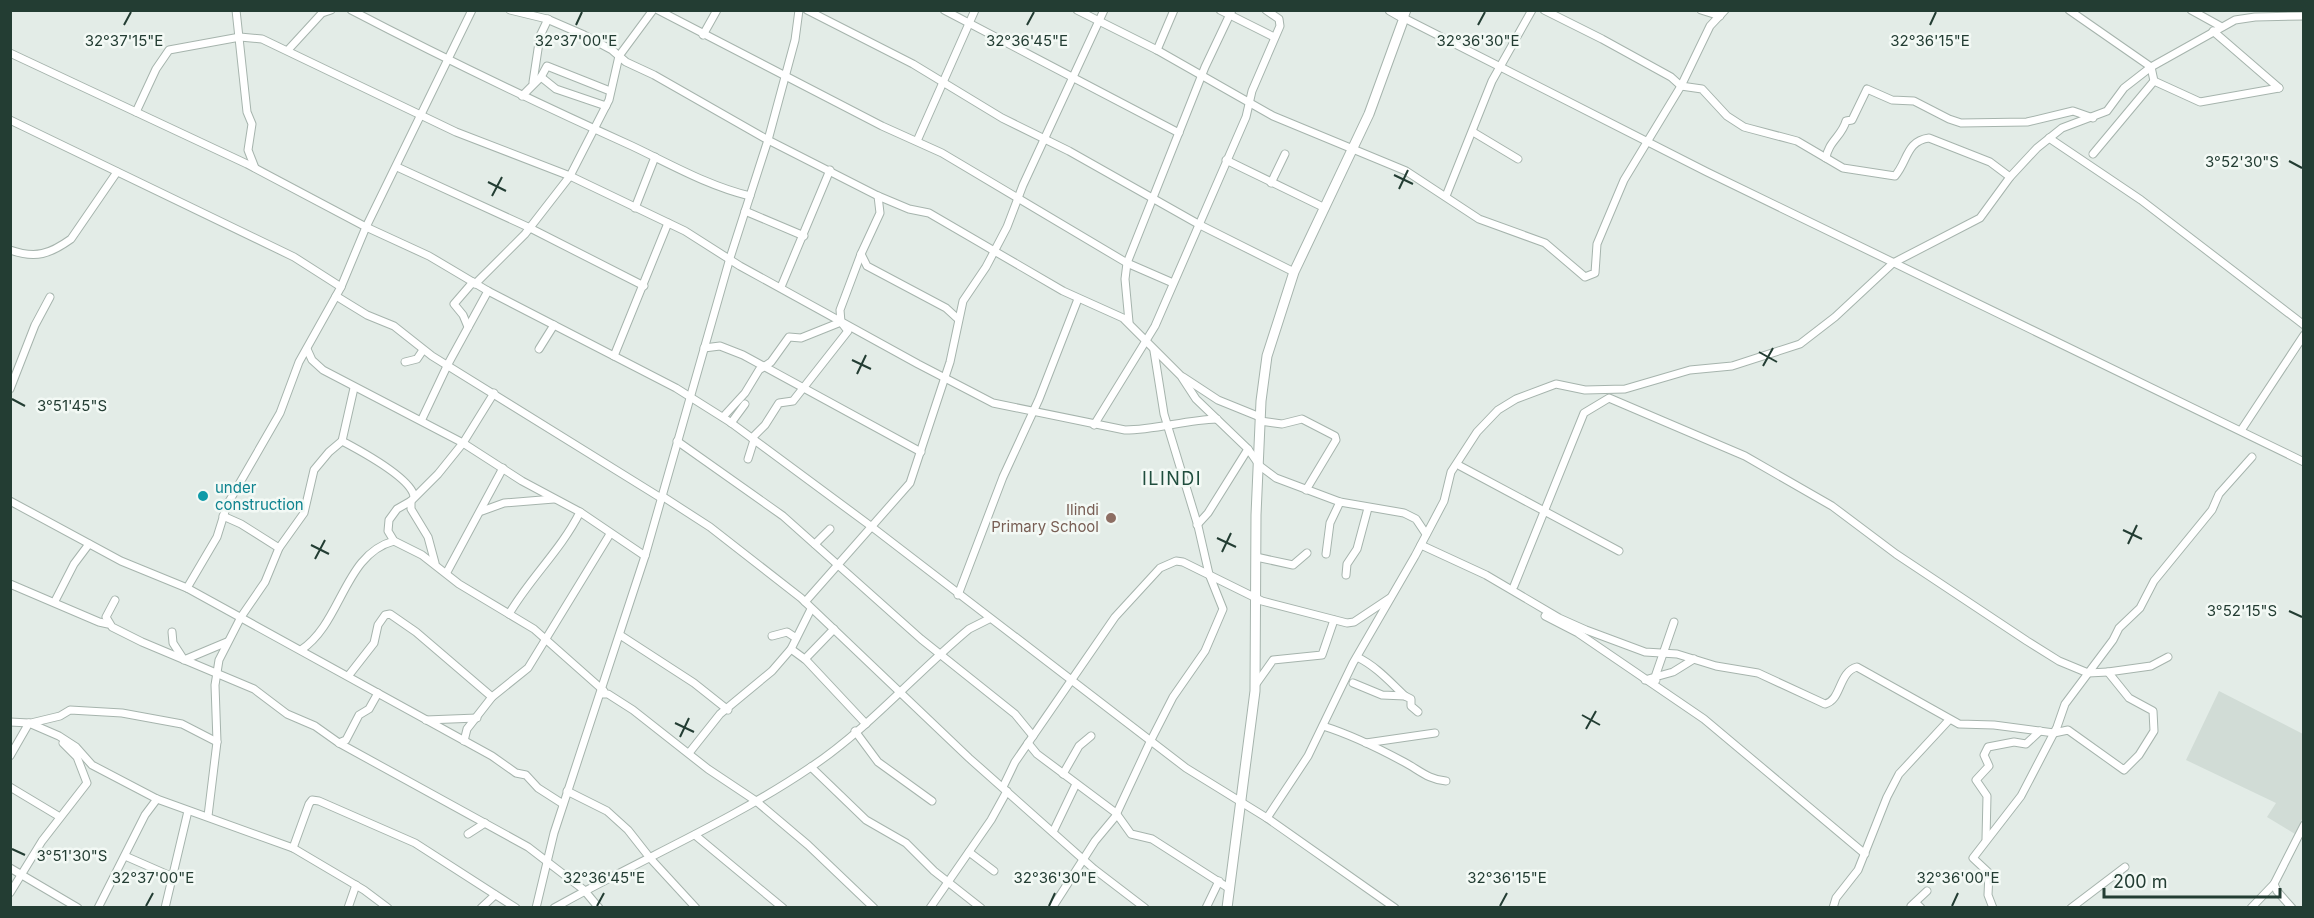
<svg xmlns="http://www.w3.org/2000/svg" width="2314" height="918" font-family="Inter,sans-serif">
<rect width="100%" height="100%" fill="#e3ece7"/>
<polygon fill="#d1dcd6" points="2219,691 2303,734 2303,817 2295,834 2267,817 2276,803 2186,760"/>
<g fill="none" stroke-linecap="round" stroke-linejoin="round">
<defs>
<g id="minor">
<polyline points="236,10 247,112 252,124 248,150 255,168"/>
<path d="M351 10C443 58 537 103 632 146 670 164 708 186 750 196"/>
<polyline points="510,10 547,19 584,35 612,50 626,62 654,75 768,140 878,196 909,209 929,213 1063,291 1123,318 1181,376 1196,399 1248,449 1260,466 1276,478 1340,502 1404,513 1416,519 1426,534"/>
<polyline points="658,10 882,126 942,153 1127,263 1173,283"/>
<polyline points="807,10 913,64 1002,118 1069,151 1200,225 1294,272"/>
<polyline points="944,10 1179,133"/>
<polyline points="1077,10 1157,50 1273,116 1406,171 1479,219 1545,243 1585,277 1595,273 1597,244 1624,180 1681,86 1710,26 1725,10"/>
<polyline points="1220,10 1274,37"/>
<polyline points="1407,10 1404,18 1707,172 2304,462"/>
<path d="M1544 10 1602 39 1671 77 1681 86 1702 89 1727 116 1744 127 1797 141 1843 168 1895 176C1908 161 1906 141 1929 138L1990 162 2010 177"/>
<polyline points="1701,10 1720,16"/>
<polyline points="2069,10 2151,67 2154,81 2200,102 2279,88"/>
<polyline points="2191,10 2220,26"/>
<polyline points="2213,31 2279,88"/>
<polyline points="703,35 717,10"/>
<polyline points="288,50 322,13 331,10"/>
<polyline points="1157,50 1174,10"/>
<polyline points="10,53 247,164 366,227 429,256 488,291 676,388 730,422 872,527 1186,768 1267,818 1395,908"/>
<polyline points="541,77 556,89 606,106"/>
<polyline points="533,82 540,36 548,19"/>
<polyline points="522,96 541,77 547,66 610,91"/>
<path d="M136 112 156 69 169 50 240 37 262 39 456 132 570 176 685 231 740 266 918 364 993 403 1125 430C1156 430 1185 420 1217 419"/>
<polyline points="10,120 294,257 341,287"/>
<polyline points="1473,132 1518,159"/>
<polyline points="2049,138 2141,200 2304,325"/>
<polyline points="917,141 975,10"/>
<polyline points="2093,154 2154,81"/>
<path d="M1826 158C1828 142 1842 136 1846 121L1852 120 1867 89 1892 100 1914 101 1949 119 1961 123 2027 122 2073 111 2093 118"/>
<polyline points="1226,160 1325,208"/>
<polyline points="397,167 528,227 644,286"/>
<polyline points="1271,183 1285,154"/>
<polyline points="1446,196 1492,81 1532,10"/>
<polyline points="635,208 655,157"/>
<polyline points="745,211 804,236"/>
<path d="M10 250C36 259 50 254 71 239L117 172"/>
<polyline points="861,254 867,266 946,308 958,319"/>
<polyline points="475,284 525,234 570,176 609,100 619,56 653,10"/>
<polyline points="781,287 830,170"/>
<polyline points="336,296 367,315 394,326 432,356 661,498"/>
<polyline points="1129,322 1125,279 1127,263 1205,67 1232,10"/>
<polyline points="468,327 463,315 454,304 473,282"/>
<polyline points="704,348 720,346 743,355 921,452"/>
<polyline points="307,349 312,360 323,370 463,443 522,481 580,512 645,556"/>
<polyline points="539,349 554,325"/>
<polyline points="614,356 668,223"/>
<polyline points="405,362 417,359 423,350"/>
<polyline points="1183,377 1218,400 1260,417"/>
<path d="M354 388 342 441C359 450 410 477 414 496"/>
<polyline points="10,389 35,325 50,297"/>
<polyline points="723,417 745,393 759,370 771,362 789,337 801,338 841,322"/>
<polyline points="422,419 448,364 488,291"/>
<polyline points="1260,421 1282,424 1302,419 1335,436 1336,440 1306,490"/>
<polyline points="731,423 745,404"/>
<polyline points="1094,425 1155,326 1246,117 1252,91 1280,26 1279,19 1266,10"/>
<polyline points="2242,429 2304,335"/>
<polyline points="752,438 765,425 779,403 793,401 848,331 841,322 840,310 861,254 880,213 878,196"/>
<polyline points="677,441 783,516 921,639 1015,714 1033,736"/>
<polyline points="748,459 754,440"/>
<polyline points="1460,466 1619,551"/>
<polyline points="662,496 710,527 801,598 969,758 1094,869 1145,908"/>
<polyline points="10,501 121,561 187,588 492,756 516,773 526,775 538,788 563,804"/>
<polyline points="411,501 397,509 389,520 388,531 394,541 422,555 459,584 534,629 604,691 603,694 608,694 633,710 708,769 756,801 808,845 874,908"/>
<polyline points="482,511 504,503 554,499"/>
<polyline points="223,516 241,524 279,548"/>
<polyline points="1197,525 1208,513 1248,449"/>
<polyline points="815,544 830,529"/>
<path d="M1421 545 1486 575 1559 618 1586 630 1645 652 1677 654 1716 666 1758 673 1825 704C1842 700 1838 672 1857 667L1959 724 1994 725 2054 733 2068 730 2124 770 2139 755 2154 731 2153 711 2129 698 2108 672 2151 666 2168 657"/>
<polyline points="1326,554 1330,523 1340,502"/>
<polyline points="1256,557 1293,565 1307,553"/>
<polyline points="435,563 428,537 411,509 411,501 438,474 463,443 494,393"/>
<polyline points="447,572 503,468"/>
<polyline points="1346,575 1347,564 1357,549 1368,508"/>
<polyline points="10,584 99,622 108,624"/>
<polyline points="1514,586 1584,413 1609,398 1745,456 1832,506 1896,554 2027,641 2059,661 2088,673 2108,672"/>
<polyline points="187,588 217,537 227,505 280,413 299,362 341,287 366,227 472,10"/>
<polyline points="958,595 1003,477 1039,399 1078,299"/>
<polyline points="115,600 106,617 112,627 142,642 254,689 287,714 315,726 339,743 528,847 584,890 599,908"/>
<polyline points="55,601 74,564 89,544"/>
<polyline points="805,602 910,483 950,362 963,301 986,267 1007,227 1023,185 1104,10"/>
<path d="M509 614C530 578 561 550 580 512"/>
<polyline points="1545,616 1578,633 1704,719 1865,854"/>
<polyline points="172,632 173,643 184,660 227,642"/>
<polyline points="620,635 694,683 728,710"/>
<polyline points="772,636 787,632 796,638"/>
<polyline points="791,649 806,660 866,724"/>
<path d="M301 650C342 623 344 554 394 541"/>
<path d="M1357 657C1376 666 1390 682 1405 696"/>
<polyline points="805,659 834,629"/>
<polyline points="349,675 374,643 378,625 385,615 390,614 416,632 492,697"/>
<polyline points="1645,680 1655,677 1674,622"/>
<polyline points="1656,680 1655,677 1673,672 1694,659"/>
<polyline points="1353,683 1382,695 1405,696 1411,699 1411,706 1418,712"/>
<polyline points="1256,684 1273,660 1322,655 1334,620"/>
<polyline points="426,720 477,718"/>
<polyline points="10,722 29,723 59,736 76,747 92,765 157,799 293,848 364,890 388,908"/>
<polyline points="31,723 60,716 70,710 122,713 182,724 217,742"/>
<path d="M1323 726C1352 735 1378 748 1404 762 1419 770 1429 780 1446 781"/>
<polyline points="855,731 878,762 932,801"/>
<polyline points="464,741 467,729 492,697 528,668 610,534"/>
<polyline points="339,743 346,740 359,715 369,709 378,693"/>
<polyline points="1028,743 1037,754 1116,813 1131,834 1152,839 1230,889"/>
<polyline points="1366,743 1435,733"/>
<polyline points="689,753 720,714 772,671 791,649 811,609"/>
<polyline points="10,756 29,723"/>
<polyline points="811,767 866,820 906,843 934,871 981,908"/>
<polyline points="1063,774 1079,746 1091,736"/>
<polyline points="10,787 60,817"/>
<polyline points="1003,787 1015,762 1115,617 1160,568 1176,561 1183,562 1262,601 1347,623 1354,622 1390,598"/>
<polyline points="567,791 607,811 628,830 650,858 696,908"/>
<polyline points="208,816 217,742 215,685 219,660 241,617 265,582 279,548 304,513 314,470 329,452 342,441"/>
<polyline points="1267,818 1308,756 1353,663 1415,556 1444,501 1451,472 1477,432 1498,410 1516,399 1556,384 1585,390 1625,389 1690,370 1732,366 1800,344 1835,317 1893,263 1980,218 2010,177 2037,148 2062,128 2107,111 2124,88 2151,67 2235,20 2255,17 2304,16"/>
<polyline points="1053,832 1076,784"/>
<polyline points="468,834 485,823"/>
<polyline points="695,835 783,908"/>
<polyline points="1986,839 1987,796 1976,780 1989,766 1984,755 1988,747 2014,742 2026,744 2040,731"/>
<polyline points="293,848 309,804 312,800 319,801 415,843 516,908"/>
<polyline points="969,852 994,871"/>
<polyline points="125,856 173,877"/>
<polyline points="10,868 78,908"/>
<polyline points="10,893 42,841 87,783 77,757 63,743"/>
<polyline points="98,908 145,815 157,799"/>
<polyline points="165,908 188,811"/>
<polyline points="348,908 356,885"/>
<polyline points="481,908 495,895"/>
<polyline points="536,908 554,833 645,556 730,258 768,140 795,40 799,10"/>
<path d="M554 908C639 860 730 822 811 767 869 728 915 674 969 629L989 619"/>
<polyline points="930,908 991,820 1007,791"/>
<polyline points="1052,908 1095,841 1115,817 1150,742 1173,697 1205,651 1223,609 1209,574 1198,526 1164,414 1154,351"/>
<polyline points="1206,908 1219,881"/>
<polyline points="1833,908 1836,898 1858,870 1887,797 1899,774 1949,720"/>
<polyline points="1921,908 1916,903 1911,906 1927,891"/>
<polyline points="1993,908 1988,895 1989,873 1973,858 2021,796 2057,727 2065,704 2113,640 2119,628 2140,608 2154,581 2212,510 2219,494 2252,457"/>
<polyline points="2071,908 2125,867"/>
<polyline points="2251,908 2274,884"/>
<polyline points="2292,908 2277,891 2274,884 2304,825"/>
</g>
<polyline id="tertiary" points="1227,908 1255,691 1256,515 1261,401 1267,356 1294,272 1369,114 1404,18 1390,10"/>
</defs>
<use href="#minor" stroke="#a6b4ad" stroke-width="9"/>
<use href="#tertiary" stroke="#a6b4ad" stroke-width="11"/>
<use href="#minor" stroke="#fff" stroke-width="7"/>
<use href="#tertiary" stroke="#fff" stroke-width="9"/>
</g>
<path fill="none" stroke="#233d33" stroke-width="2" d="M124 25 131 12M576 25 582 12M1027 25 1034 12M1478 25 1485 12M1930 25 1936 12M2289 161 2302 168M1394 175 1413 184M488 182 506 191M1399 189 1408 170M492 196 502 177M1759 352 1777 362M852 360 871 369M1763 366 1773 348M857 374 866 355M12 399 25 406M2123 530 2142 539M1217 538 1236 547M2128 544 2137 525M311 545 329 554M1222 552 1231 533M315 559 325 540M2289 611 2302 617M1582 715 1600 725M675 723 694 732M1586 729 1596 711M680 737 689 718M12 849 25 855M146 906 153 893M597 906 604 893M1049 906 1055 893M1500 906 1507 893M1952 906 1958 893"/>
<circle fill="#0f9aa8" stroke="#f3f9f5" stroke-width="2" cx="203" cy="496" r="6"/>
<circle fill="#8d6e63" stroke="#f3f9f5" stroke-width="2" cx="1111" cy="518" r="6"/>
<g text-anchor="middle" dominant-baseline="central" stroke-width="5" stroke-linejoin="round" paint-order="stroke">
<g font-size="15" fill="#0d838f" stroke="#f3f9f5" text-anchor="start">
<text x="215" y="487">under<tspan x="215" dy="17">construction</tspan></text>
</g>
<g font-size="15" fill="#785e54" stroke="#f3f9f5" text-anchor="end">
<text x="1099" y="509">Ilindi<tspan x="1099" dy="17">Primary School</tspan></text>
</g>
<g font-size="18" letter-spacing="1.5" fill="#204e3e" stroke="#f3f9f5">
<text x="1172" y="478">ILINDI</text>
</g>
</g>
<g font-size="15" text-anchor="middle" fill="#233d33" stroke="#f3f9f5" stroke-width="5" stroke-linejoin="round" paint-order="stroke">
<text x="576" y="46">32°37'00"E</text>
<text x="1027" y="46">32°36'45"E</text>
<text x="1478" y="46">32°36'30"E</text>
<text x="1930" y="46">32°36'15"E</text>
<text x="124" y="46">32°37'15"E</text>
<text x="2242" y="167">3°52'30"S</text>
<text x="72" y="411">3°51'45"S</text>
<text x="2242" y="616">3°52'15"S</text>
<text x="72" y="861">3°51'30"S</text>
<text x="153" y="883">32°37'00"E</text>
<text x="604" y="883">32°36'45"E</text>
<text x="1055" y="883">32°36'30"E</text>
<text x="1507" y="883">32°36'15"E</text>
<text x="1958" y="883">32°36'00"E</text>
</g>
<rect width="2314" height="918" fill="none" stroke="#233d33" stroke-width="24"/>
<path d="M2104 888v9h176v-9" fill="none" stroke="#233d33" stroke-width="3"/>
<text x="2113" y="888" font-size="18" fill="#233d33" stroke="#f3f9f5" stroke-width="4.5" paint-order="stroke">200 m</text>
</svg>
